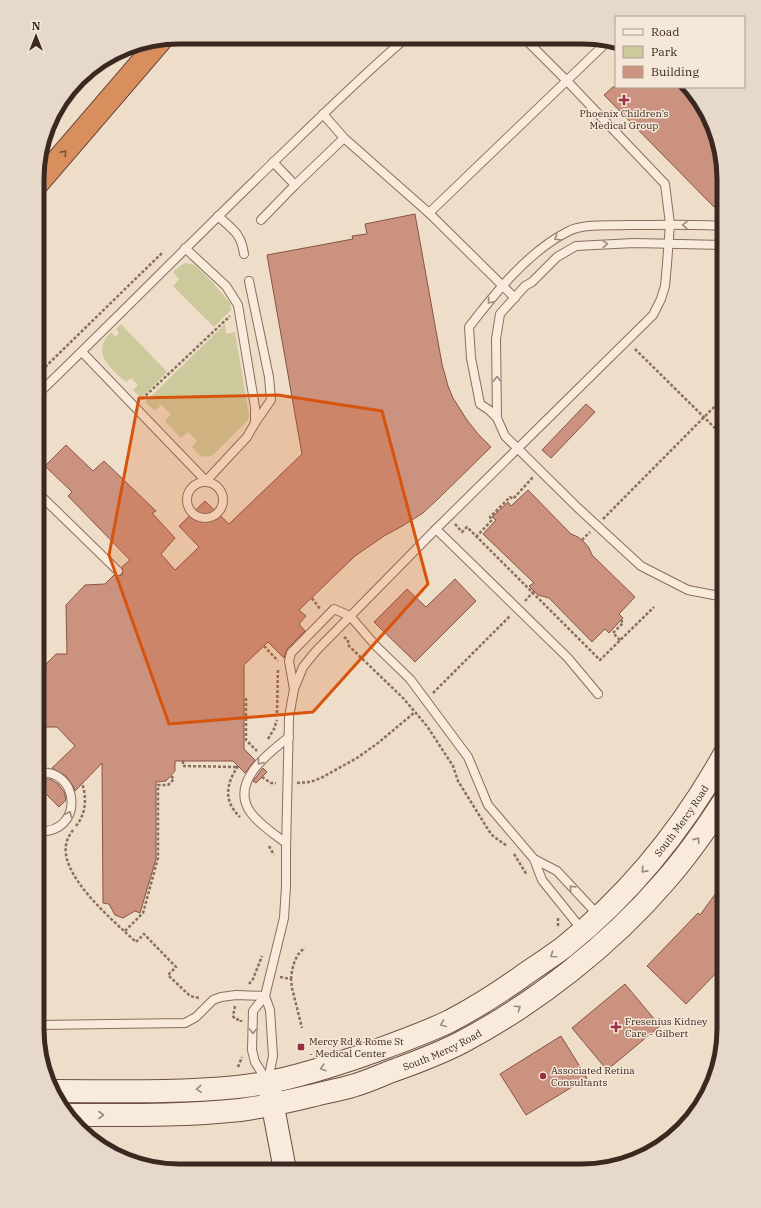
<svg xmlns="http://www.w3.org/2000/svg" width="761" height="1208" font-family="'IBM Plex Serif',serif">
<rect width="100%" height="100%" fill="#eeddc9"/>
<g fill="#ccca9d">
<polygon points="185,263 192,264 196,266 213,283 230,303 231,310 214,327 173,286 179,279 173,272 180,266"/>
<path d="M121 324 167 372 141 398 133 390 138 385 131 378 126 382C109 367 91 353 111 332L116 337 119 333 116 329Z"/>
<path d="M225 324 226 334 235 332 249 416 247 421 213 455C203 459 198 455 192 447L197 441 188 432 181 438 165 421 171 414 161 405 155 411 145 402Z"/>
</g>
<g fill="#cb9280" stroke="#885444">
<polygon points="613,87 685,87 713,125 724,179 724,198 714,207 604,95"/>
<polygon points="415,214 442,364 448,386 453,398 467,420 478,434 491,447 439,498 423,513 404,525 384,536 355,556 299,610 306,616 299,624 305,631 287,649 284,658 268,642 244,665 244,749 255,760 245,773 233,761 175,761 175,771 166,781 156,782 156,859 140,913 135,911 123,918 115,915 109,904 103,903 102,763 75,791 73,786 66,776 52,768 75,746 57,727 37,727 37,674 45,674 46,664 56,654 67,654 66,605 85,585 105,584 114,575 117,576 122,575 123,572 122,567 130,560 68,496 72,492 45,466 66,445 93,471 104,461 156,511 152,513 175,538 161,554 175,570 199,547 179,526 205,501 229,524 302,454 267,255 353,239 352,236 367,234 365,224"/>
<polygon points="586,404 595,412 551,458 542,450"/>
<polygon points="528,490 571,534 578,537 584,542 589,548 592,555 635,597 619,614 623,618 609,633 605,629 592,642 549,598 538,595 529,586 534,583 483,534 496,520 492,517 508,502 511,506"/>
<polygon points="455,579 476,601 415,662 374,622 407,589 426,607"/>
<polygon points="263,768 267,772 256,783 253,781"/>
<polygon points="42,779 50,779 58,784 64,792 66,800 59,807 37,785 37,783"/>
<polygon points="724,882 724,965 686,1004 647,966 698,913 700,915"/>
<polygon points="625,984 660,1026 607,1070 572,1028"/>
<polygon points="561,1036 587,1078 526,1115 500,1074"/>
</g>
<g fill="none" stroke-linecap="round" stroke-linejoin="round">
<defs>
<g id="lane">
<polyline points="323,114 344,138 429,213 515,298"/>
<polyline points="295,185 344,138"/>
<polyline points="429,213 608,41"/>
<path d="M218 216C233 230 241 233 244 254"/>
<polyline points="261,220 295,185 273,162"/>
<polyline points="249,281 269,377 271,400 255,423"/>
<polyline points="82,352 206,481 247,437 255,423 255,407 238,305 226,286 185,248"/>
<path d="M38 394C120 315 200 233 282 154 323 114 363 75 406 38"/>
<path d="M497 418 489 410 480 404 471 358 469 327C495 293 528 252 567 232 584 223 608 226 627 225 659 225 692 224 724 226"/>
<circle cx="205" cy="500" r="18"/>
<polyline points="38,493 118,571"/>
<polyline points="436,529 568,658 598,694"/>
<polyline points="724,597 688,590 641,566 578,508 505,436 497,418 496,339 500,314 525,286 532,282 557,257 576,246 634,243 724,245"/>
<polyline points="294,689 289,661 291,653 334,609 350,616 376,646 410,679 468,757 488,805 534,859 542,880 583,931"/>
<path d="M37 831C86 835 80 766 37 773"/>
<path d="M286 843C274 834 260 825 251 813 229 783 267 754 289 737"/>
<polyline points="534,859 557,871 599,916"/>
<polyline points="265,996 270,1010 273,1056 268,1080"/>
<polyline points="37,1025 185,1023 196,1017 213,1000 221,997 236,995 265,996"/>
<polyline points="267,1081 255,1062 252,1050 253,1011 265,996 284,918 286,886 286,851 289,717 294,689 303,667 316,651 436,529 653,315 661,299 665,286 667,264 670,224 665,184 567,81 524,38"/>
</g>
<g id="secondary">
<path id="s1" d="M53 1091C114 1091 176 1093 237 1087 278 1083 322 1069 361 1056 391 1045 421 1035 450 1021 477 1007 503 990 528 972 540 964 552 956 564 947 629 895 683 828 724 755"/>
<polyline points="270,1091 285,1170"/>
<path id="s2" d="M72 1115C128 1115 184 1116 240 1110 264 1107 288 1101 311 1096 325 1092 339 1090 352 1086 367 1082 381 1075 395 1070 417 1062 441 1053 462 1042 536 1003 610 945 665 881 687 856 706 829 724 801"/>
</g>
<polyline id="highway" points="38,183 160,41"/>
</defs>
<use href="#lane" stroke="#8a6e5e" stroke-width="10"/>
<use href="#secondary" stroke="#6c4f41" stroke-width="24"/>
<use href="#highway" stroke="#583d32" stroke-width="24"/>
<g stroke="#8a6e5e" stroke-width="2.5" stroke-dasharray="3 2" stroke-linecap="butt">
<polyline points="635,349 720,433"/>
<polyline points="38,374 162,253"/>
<polyline points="142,399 230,316"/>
<polyline points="603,519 724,397"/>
<polyline points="455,524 462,532 467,527 600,660 654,607"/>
<polyline points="476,537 492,520 490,517 510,497 513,499 533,477"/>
<polyline points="582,540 590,532"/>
<polyline points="312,598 320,609"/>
<polyline points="525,601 534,591"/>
<polyline points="344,637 348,640 348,645 403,698 427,726 453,766 458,781 489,831 493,836 507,846"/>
<polyline points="620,640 613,633 623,623 621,620"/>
<polyline points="264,646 278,661"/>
<polyline points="433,693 510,616"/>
<polyline points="246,698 246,740 257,751"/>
<polyline points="277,713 278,668"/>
<polyline points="268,739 274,729 277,720"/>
<polyline points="183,761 183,766 237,767"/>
<path d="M238 766C226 784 223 801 240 817"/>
<polyline points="262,777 271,783 276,783"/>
<polyline points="297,783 310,782 321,778 357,758 378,743 415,712"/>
<path d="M76 826C86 814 87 798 82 783"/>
<path d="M73 830C71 833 68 837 67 841 56 874 115 922 136 942L144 934 176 967 168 975 190 996 199 998"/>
<polyline points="269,846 274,855"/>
<polyline points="514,854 527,875"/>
<polyline points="558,918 558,927"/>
<polyline points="125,931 143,913 158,858 158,785 168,785 174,779 171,776"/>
<polyline points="280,977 291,979 292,988 302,1028"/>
<path d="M291 979C292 968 295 954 305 948"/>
<polyline points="249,984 253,979 262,956"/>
<polyline points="235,1006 233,1016 235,1019 241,1020 241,1022"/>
<polyline points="238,1067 242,1057"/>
</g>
<use href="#lane" stroke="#f8ebdc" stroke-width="8"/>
<use href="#secondary" stroke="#f8ebdc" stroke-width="22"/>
<use href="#highway" stroke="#d98e5d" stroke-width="22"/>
</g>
<defs><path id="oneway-chevron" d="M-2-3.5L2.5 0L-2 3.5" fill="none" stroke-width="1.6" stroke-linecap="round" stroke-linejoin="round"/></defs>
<use stroke="#7a5139" href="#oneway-chevron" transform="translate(64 153) rotate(-49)"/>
<g stroke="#9a8a7e">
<use href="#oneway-chevron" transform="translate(685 225) rotate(-179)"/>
<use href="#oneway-chevron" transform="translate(557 238) rotate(148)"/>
<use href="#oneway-chevron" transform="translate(605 244) rotate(-2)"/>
<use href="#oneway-chevron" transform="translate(490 301) rotate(130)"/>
<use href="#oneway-chevron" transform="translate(497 379) rotate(-91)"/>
<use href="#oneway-chevron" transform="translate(260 762) rotate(129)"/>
<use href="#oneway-chevron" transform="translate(69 814) rotate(-65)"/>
<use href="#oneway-chevron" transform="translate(697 840) rotate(-55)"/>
<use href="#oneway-chevron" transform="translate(644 870) rotate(132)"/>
<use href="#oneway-chevron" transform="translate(572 888) rotate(-133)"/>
<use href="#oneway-chevron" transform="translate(553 955) rotate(145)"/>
<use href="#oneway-chevron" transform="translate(518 1008) rotate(-34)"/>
<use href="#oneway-chevron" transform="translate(443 1024) rotate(157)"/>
<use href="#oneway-chevron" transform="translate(253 1031) rotate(91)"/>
<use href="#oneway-chevron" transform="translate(323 1068) rotate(163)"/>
<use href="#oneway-chevron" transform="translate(199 1089) rotate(178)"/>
<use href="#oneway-chevron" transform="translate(101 1115)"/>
</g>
<path fill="#d7540e" fill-opacity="0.2" stroke="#d7540e" stroke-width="3" stroke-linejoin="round" d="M278 395 382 411 428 584 313 712 169 724 109 555 139 398Z"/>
<g fill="#972f42" stroke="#f5e8d8" stroke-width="1.5">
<path d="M622 94h4v4h4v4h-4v4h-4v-4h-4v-4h4z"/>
<path d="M614 1021h4v4h4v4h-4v4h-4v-4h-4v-4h4z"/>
<rect x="297" y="1043" width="8" height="8" rx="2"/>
<circle cx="543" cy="1076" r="4"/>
</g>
<g text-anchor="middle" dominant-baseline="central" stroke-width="3" stroke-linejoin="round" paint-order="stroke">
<g font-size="10" fill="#3b2921" stroke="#f5e8d8" text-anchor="start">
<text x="624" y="113" text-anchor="middle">Phoenix Children’s<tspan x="624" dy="12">Medical Group</tspan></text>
<text x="625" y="1021">Fresenius Kidney<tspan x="625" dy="12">Care - Gilbert</tspan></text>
<text x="309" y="1041">Mercy Rd &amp; Rome St<tspan x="309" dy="12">- Medical Center</tspan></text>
<text x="551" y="1070">Associated Retina<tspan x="551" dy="12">Consultants</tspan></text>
</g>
<g font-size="10" fill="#3b2921" stroke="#f5e8d8">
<text stroke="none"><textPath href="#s1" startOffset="717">South Mercy Road</textPath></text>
<text stroke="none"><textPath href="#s2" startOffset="380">South Mercy Road</textPath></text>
</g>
</g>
<path d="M0 0H761V1208H0ZM179 44H582A135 135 0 0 1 717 179V1029A135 135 0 0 1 582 1164H179A135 135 0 0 1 44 1029V179A135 135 0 0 1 179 44Z" fill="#e6d9c9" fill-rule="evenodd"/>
<path fill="none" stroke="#3b2921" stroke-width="5" d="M179 44H582A135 135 0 0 1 717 179V1029A135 135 0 0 1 582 1164H179A135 135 0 0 1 44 1029V179A135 135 0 0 1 179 44Z"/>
<rect x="615" y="16" width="130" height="72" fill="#f5e8d8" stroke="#ab9c8f"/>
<rect x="623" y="29" width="20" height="6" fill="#f8ebdc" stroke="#ab9c8f"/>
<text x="651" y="36" font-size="12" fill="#3b2921">Road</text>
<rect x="623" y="46" width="20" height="12" fill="#ccca9d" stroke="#ab9c8f"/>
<text x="651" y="56" font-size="12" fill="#3b2921">Park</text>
<rect x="623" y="66" width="20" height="12" fill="#cb9280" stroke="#ab9c8f"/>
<text x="651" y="76" font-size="12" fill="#3b2921">Building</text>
<g transform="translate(36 36)" stroke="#f5e8d8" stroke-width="3" paint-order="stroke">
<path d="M0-3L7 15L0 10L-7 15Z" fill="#3b2921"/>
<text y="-6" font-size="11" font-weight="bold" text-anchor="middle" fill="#3b2921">N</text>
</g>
</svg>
